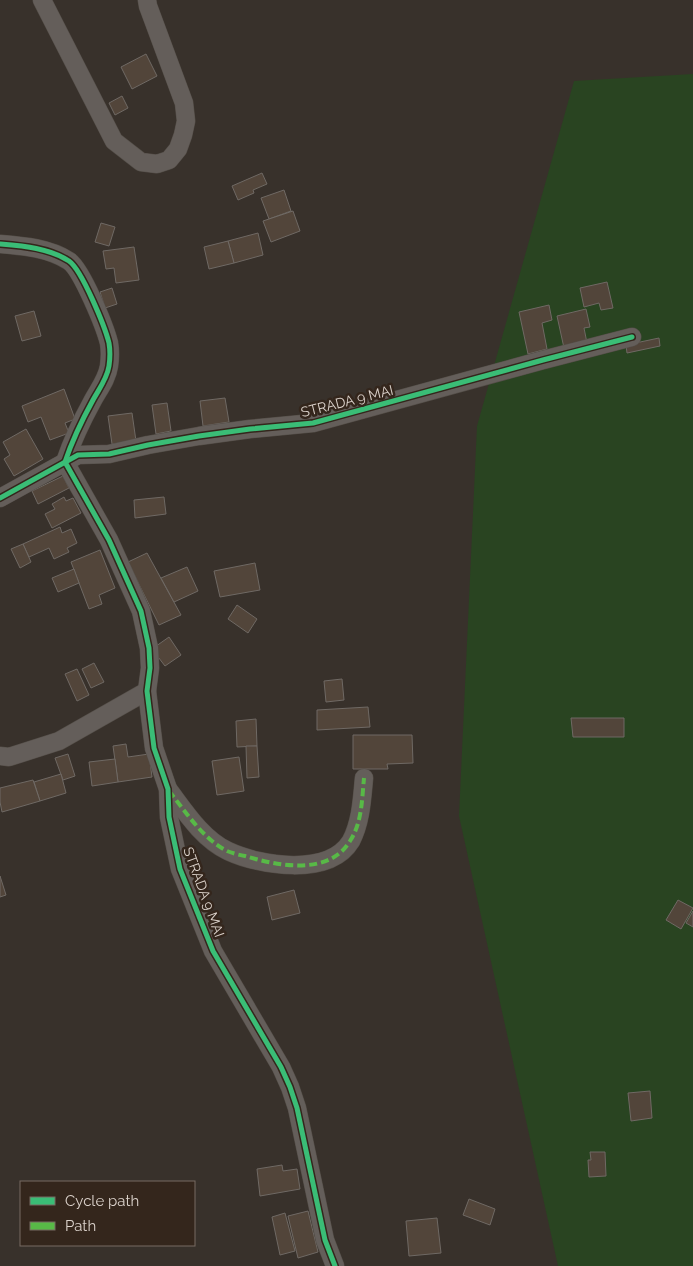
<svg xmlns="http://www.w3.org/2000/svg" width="693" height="1266" font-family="Raleway,sans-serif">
<rect width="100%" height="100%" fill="#38312b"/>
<polygon fill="#294421" points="693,74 693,1266 558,1266 459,816 477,426 574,81"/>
<g fill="#52453a" stroke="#6f6964">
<polygon points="146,54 157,76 132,89 121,67"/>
<polygon points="122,96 128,108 115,115 109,103"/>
<polygon points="262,173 267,184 253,190 254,193 238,200 232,186"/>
<polygon points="284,190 291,211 269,219 261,198"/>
<polygon points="293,211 300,231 271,242 263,221"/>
<polygon points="101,223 115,227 109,246 95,242"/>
<polygon points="258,233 263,255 234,263 228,241"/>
<polygon points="228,241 234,263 209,269 204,247"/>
<polygon points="134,247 139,280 116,283 114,268 106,269 103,251"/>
<polygon points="607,282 613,308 601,310 599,303 584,307 580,288"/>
<polygon points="112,288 117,304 105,308 100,292"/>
<polygon points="549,305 552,320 542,323 547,349 528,354 519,312"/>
<polygon points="586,309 590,327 584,328 587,343 564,348 557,316"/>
<polygon points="34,311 41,336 22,341 15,316"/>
<polygon points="659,338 660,346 627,353 626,345"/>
<polygon points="64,389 75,419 65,423 69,433 50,440 41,417 28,422 22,406"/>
<polygon points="225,398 229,422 203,426 200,401"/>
<polygon points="167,403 171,431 156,434 152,405"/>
<polygon points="132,413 136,441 112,444 108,416"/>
<polygon points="26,429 43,459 14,476 4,459 10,455 3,442"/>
<polygon points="63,476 69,488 38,504 32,491"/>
<polygon points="64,497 66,501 73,498 81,513 52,528 45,514 55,509 52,504"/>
<polygon points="164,497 166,514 135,518 134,500"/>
<polygon points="60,527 62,533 71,529 77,543 67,548 69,552 54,559 49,548 29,557 23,544"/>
<polygon points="23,544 31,562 20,568 11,549"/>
<polygon points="100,550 115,588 99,595 102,604 89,609 71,562"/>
<polygon points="147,553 181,615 159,625 128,562"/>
<polygon points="255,563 260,590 220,597 214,571"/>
<polygon points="187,567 198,591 174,602 161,578"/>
<polygon points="74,569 79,583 58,592 52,578"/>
<polygon points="237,605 257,619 248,633 228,619"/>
<polygon points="169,637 181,655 165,666 152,649"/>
<polygon points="94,663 104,682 91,688 82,669"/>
<polygon points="77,669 89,695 77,701 65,674"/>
<polygon points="342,679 344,700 326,702 324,681"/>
<polygon points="368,707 370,727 317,730 317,710"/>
<polygon points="571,718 624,718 624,737 573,737"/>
<polygon points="256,719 257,746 237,747 236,721"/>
<polygon points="353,735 412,735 413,763 387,764 388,769 353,769"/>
<polygon points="126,744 128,757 149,754 152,777 118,782 113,746"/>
<polygon points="246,746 257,746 259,777 247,778"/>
<polygon points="68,754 75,776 63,780 55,758"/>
<polygon points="239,757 244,791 217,795 212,761"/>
<polygon points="115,759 118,782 92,786 89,762"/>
<polygon points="61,774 66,793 40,801 34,782"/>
<polygon points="33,780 40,801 2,812 0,802 0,788"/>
<polygon points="0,876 6,895 0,897"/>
<polygon points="294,890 300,913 272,920 267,897"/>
<polygon points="678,900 693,908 681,929 666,920"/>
<polygon points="693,911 693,927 686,923"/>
<polygon points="650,1091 652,1118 631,1121 628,1093"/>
<polygon points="590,1152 605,1152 606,1176 589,1177 588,1160 591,1160"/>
<polygon points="282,1165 283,1171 297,1169 300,1189 260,1196 257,1169"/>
<polygon points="469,1199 495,1209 490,1225 463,1215"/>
<polygon points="308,1211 318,1252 298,1258 288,1216"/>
<polygon points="285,1213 295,1251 280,1255 272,1217"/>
<polygon points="437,1218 441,1253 409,1256 406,1221"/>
</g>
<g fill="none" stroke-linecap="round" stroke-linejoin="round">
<defs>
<g id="minor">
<polyline points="42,0 114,141 141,162 157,164 169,160 178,149 183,135 186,121 184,103 148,6 147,0"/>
<path d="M0 244C24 246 49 248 69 261 82 270 105 327 109 343 110 349 110 359 109 366 107 379 99 389 93 400 82 420 72 441 65 462L109 540 141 611 149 648 150 668 147 691 154 748 168 789 169 817 180 869 213 951 281 1067 290 1087 297 1108 325 1240 335 1266"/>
<polyline points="0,498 78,455 109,454 148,445 199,436 250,429 313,423 543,360 632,337"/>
<polyline points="0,756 9,757 59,741 147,691"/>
<path d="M168 789C184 810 202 839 228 851 260 866 329 877 351 841 361 822 362 799 364 778"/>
</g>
</defs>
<use href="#minor" stroke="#544e48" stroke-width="19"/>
<use href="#minor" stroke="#645e5a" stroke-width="18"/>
<path stroke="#58b947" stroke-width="4" stroke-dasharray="8 4" stroke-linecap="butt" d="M169 791C186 812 202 838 227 851 232 853 239 855 245 856 278 866 329 876 350 841 362 823 362 799 364 778"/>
<defs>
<g id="cycleway">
<path d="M0 244C24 246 49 248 69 261 82 270 105 327 109 343 110 349 110 359 109 366 107 379 99 389 93 400 82 420 72 441 65 462L109 540 141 611 149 648 150 668 147 691 154 748 168 789 169 817 180 869 213 951 281 1067 290 1087 297 1108 325 1240 335 1266"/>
<polyline points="0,498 78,455 109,454 148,445 199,436 250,429 313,423 543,360 632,337"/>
</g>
</defs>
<use href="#cycleway" stroke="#34261c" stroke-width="8"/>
<use href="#cycleway" stroke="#3abd76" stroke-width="5"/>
</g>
<g text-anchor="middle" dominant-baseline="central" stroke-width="5" stroke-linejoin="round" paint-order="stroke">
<g font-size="14" fill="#dbd2cb" stroke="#34261c">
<text transform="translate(347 401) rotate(-14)">STRADA 9 MAI</text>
<text transform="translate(204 892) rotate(70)">STRADA 9 MAI</text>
</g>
</g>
<rect x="20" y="1181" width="175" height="65" fill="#34261c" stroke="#776b62"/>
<rect x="30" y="1197" width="25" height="8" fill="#3abd76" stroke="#776b62"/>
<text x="65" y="1206" font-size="15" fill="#dbd2cb">Cycle path</text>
<rect x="30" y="1222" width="25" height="8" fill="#58b947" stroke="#776b62"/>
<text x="65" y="1231" font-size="15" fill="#dbd2cb">Path</text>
</svg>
